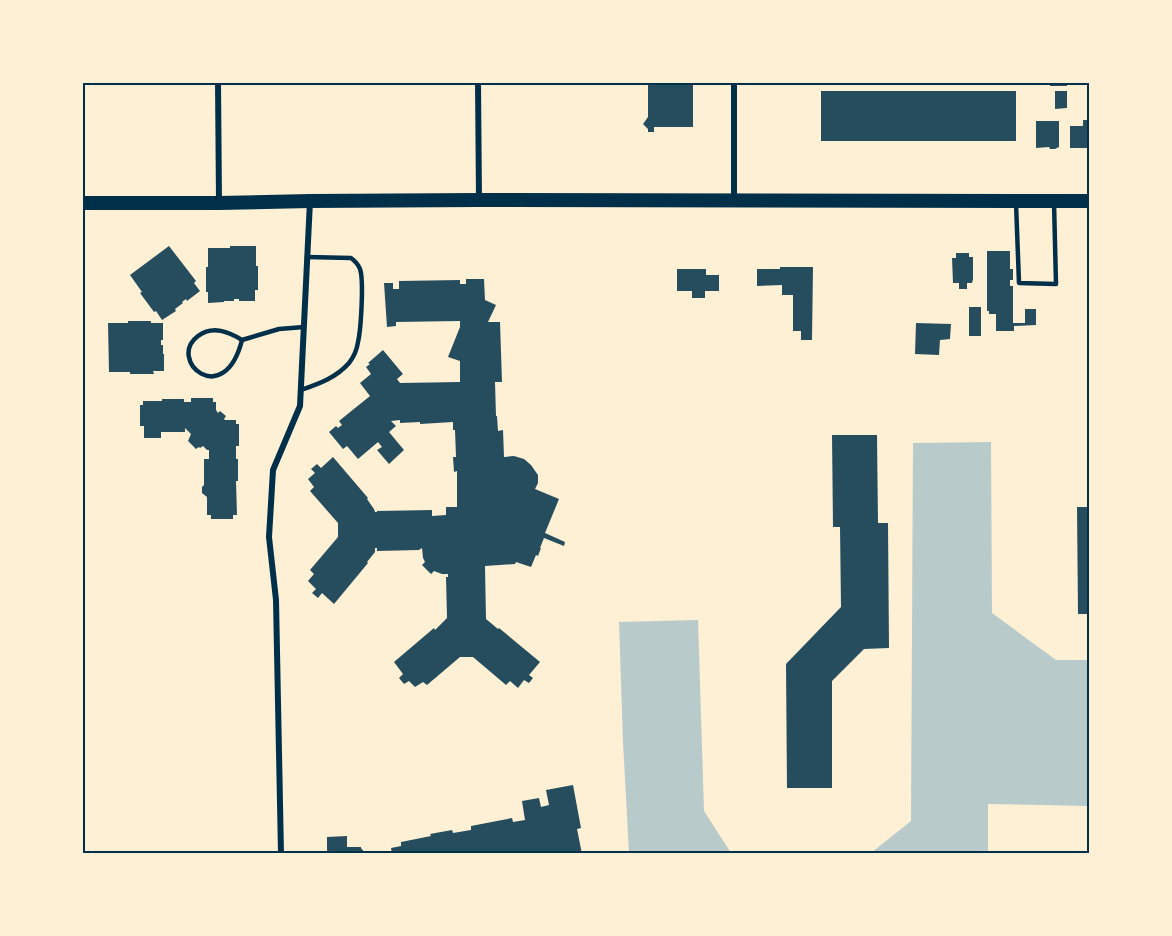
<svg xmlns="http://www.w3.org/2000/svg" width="1172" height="936" font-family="Georgia,serif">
<rect width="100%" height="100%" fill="#fdf0d5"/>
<g fill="#b9caca">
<polygon points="991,442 992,613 1056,660 1089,660 1089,806 988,804 988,853 871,853 911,821 913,443"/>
<polygon points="698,620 704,811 731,853 629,853 623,742 619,622"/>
</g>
<g fill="#264d5e">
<polygon points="648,82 693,82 693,127 654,127 654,132 648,132 648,129 643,124 648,117"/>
<rect x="1050" y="82" width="17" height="4"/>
<rect x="821" y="91" width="195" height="50"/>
<polygon points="1055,91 1067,91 1067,108 1055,109"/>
<polygon points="1083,120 1090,120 1090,148 1070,148 1070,126 1083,126"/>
<polygon points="1036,121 1059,121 1059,147 1055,149 1050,149 1049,147 1036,148"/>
<polygon points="169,246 196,281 194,283 200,291 187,301 186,299 182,302 183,303 175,309 176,311 162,320 156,311 154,312 140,293 142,292 130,275"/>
<polygon points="230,246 256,246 256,266 258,266 258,290 255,290 255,301 239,301 239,299 234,299 234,301 224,301 224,302 208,303 208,292 206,292 206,267 208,267 208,248 230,248"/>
<polygon points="987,251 1010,251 1010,269 1013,269 1013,280 1010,280 1010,286 1013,286 1013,323 1025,323 1025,309 1036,309 1036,325 1014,326 1014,331 996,331 996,314 989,314 989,311 987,311"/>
<polygon points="956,253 969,253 969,257 973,257 973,279 972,283 967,283 967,289 959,289 959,283 953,283 952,258 956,258"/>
<polygon points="780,267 813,267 812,340 801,340 801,331 793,331 793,295 782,295 782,285 757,286 757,269 780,269"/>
<polygon points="677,269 706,269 706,275 719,275 719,291 705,291 705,298 692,298 692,291 677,291"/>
<polygon points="466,279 484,279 485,300 496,305 488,322 500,322 502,382 495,382 496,416 497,416 498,431 503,430 504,457 514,456 524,459 531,465 538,475 538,483 535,489 559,499 545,533 565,542 564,546 544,538 540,548 541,548 538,556 536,555 531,567 516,562 515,564 485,566 486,619 498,629 499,628 540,662 529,675 533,678 529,683 524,680 518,688 510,681 506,685 473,657 460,657 427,685 423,682 415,687 409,681 404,684 399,678 403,674 394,662 434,628 435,630 447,618 446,577 448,577 448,574 442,574 434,571 431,574 422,565 425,562 423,558 422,548 419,550 377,551 377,548 375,548 375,552 367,562 368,563 334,604 322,593 318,598 312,593 316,589 308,581 314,574 310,570 338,537 338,523 310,491 314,487 308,479 315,473 311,469 317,464 321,468 333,457 368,498 367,499 374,509 375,512 377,512 377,511 432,510 432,516 446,515 446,507 457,507 457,471 454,472 453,457 456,457 455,430 453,430 453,422 420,424 420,422 400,423 400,420 391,421 396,426 389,432 404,450 389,464 377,450 382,447 378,442 358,459 347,446 343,449 329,432 336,426 338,428 342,425 339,421 370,396 360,383 371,374 366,367 370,364 368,363 383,350 403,374 397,379 400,383 460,382 460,361 448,357 460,327 460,321 396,322 396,326 387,327 384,283 393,283 393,289 399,289 399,281 460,280 460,284 466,284"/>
<rect x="969" y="307" width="12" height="29"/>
<polygon points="128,321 151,321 151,323 163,323 163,340 161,340 161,345 163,345 163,354 164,354 164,371 153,371 154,374 130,374 130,372 109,372 108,323 128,323"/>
<polygon points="916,323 951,324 950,339 940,340 939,355 915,354"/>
<polygon points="191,398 213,398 213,402 216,402 216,410 218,413 220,411 226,416 224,419 225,420 236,420 236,424 239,424 239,446 236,446 236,459 238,459 238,481 236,481 237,515 233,515 233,519 211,519 211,515 207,515 207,497 202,493 202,487 204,485 204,459 209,459 209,450 207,450 203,446 200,448 199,447 196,449 188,441 191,434 185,428 185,432 161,432 161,438 144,438 144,426 140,426 140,405 143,405 143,401 162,401 162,399 184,399 184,402 191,402"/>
<polygon points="832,435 877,435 878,523 888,523 889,648 864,649 832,681 832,788 787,788 786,664 841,607 840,527 833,527"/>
<polygon points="1077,507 1090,507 1090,614 1078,614"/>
<polygon points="573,785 581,828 577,829 582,854 392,854 391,848 401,846 401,842 431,836 430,834 452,830 453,833 471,830 471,826 512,818 513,822 525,820 522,801 539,798 541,807 549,805 546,790"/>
<polygon points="347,836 347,847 361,847 361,848 366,854 327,854 327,837"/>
</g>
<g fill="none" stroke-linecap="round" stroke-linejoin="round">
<g stroke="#003049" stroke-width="4.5">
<polyline points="1016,203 1019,283 1056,284 1054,202"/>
<path d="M242 340C224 411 166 360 198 336 213 325 229 332 242 340L279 329 304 327"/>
<path d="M301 390C318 384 336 378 349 363 353 358 357 349 358 342 361 329 364 280 360 269 358 264 355 261 351 258L307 257"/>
</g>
<g stroke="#003049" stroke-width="6">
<polyline points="218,82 219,202"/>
<polyline points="478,82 479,199"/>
<polyline points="734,82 734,200"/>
<polyline points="281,854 276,600 269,537 273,470 300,406 310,201"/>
</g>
<polyline stroke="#003049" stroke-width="14" points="82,203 219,203 310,201 479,200 1090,201"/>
</g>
<rect width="1172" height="936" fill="none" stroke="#fdf0d5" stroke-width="168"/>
<rect x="84" y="84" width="1004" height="768" fill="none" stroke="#003049" stroke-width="2"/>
</svg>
